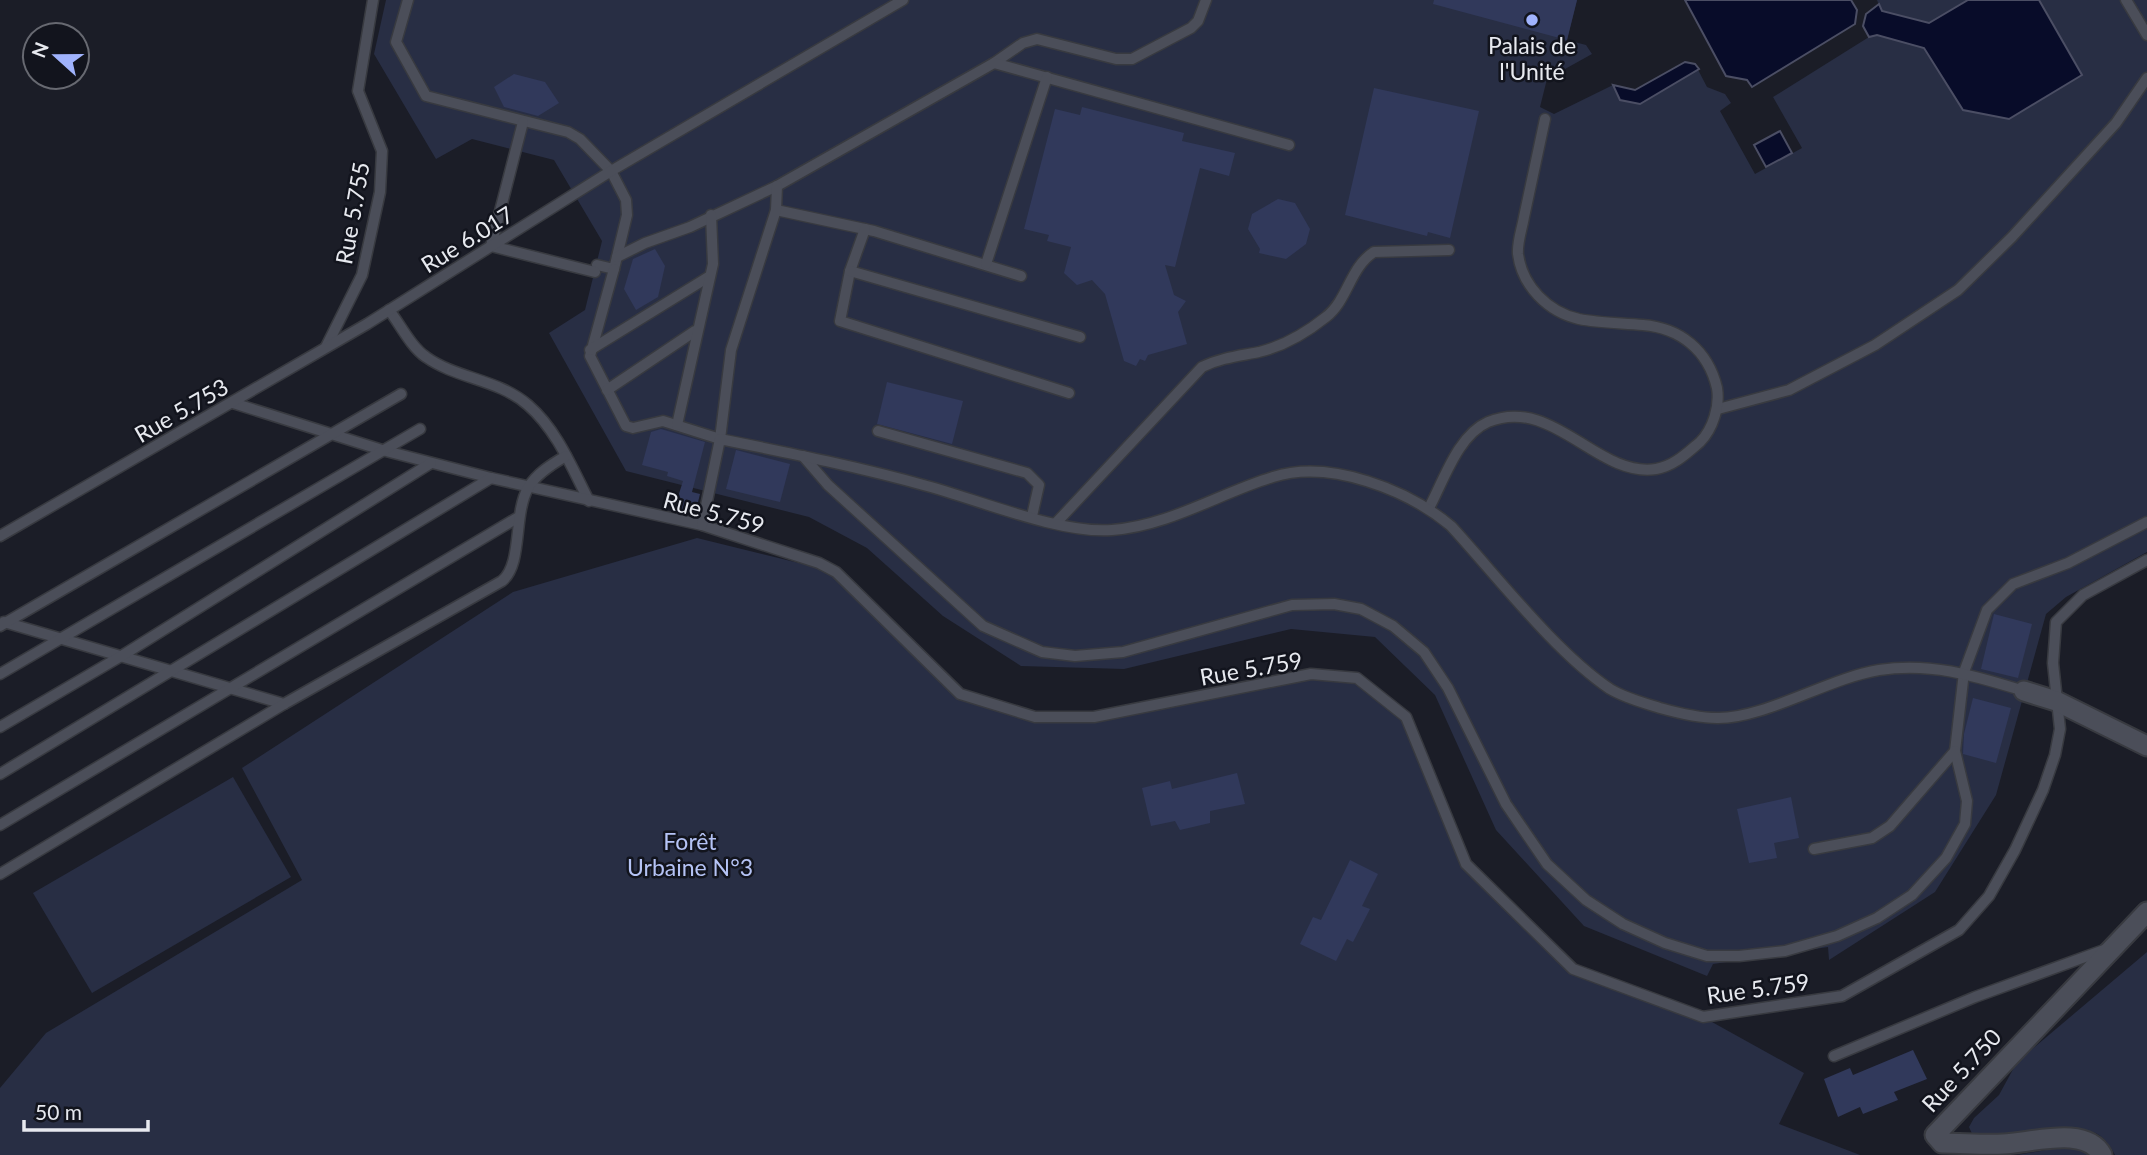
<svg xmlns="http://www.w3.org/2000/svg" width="2147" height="1155" font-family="Lato,sans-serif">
<rect width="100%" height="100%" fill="#1b1d27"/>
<g fill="#282e44">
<polygon points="386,0 1577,0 1567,40 1586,45 1592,54 1547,79 1540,107 1554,114 1613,85 1635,91 1685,62 1695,64 1707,87 1725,94 1731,103 1720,111 1755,174 1802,148 1773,97 1869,37 1877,35 1924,48 1963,110 2082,75 2039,0 2147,0 2147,552 2066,597 2046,614 1996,795 1935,892 1829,960 1828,947 1713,964 1707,976 1584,926 1496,830 1435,695 1375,637 1291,629 1124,669 1021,666 943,616 867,548 809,517 626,471 549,333 585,310 602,241 554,160 472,139 436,159 374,54"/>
<polygon points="1877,0 1968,0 1929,23 1881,11"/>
<polygon points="697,538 836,572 960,694 1035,717 1094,717 1311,674 1357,678 1406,717 1466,864 1573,969 1703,1017 1804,1073 1779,1124 1860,1155 0,1155 0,1088 46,1033 302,880 242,768 513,592"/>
<polygon points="233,777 291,877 92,993 33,893"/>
<path d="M2147 952V1155H2115C2111 1147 2103 1135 2093 1132 2073 1125 1998 1136 1974 1138L1969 1127 1974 1118 1999 1095 2017 1062Z"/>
<polygon points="2069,1146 2083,1149 2088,1155 2017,1155"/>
</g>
<g fill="#080c29" stroke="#4b4e64" stroke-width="2">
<polygon points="1685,0 1851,0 1857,10 1855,24 1752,87 1747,80 1726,76"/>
<polygon points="1968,0 2039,0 2082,75 2009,119 1963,110 1924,48 1877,35 1869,37 1863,26 1866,14 1879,4 1882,11 1929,23"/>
<polygon points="1685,62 1695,64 1699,69 1640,104 1620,100 1613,85 1635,90"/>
<polygon points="1780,131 1792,153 1766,167 1754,145"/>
</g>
<g fill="#31395b">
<polygon points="1434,0 1577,0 1567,40 1433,4"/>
<polygon points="514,74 545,82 559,103 538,116 504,107 494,87"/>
<polygon points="1374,88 1479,111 1450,238 1428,232 1427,236 1345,215"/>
<polygon points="1082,107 1184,133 1182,141 1235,153 1229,176 1200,168 1175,267 1165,265 1174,295 1186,301 1178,312 1187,344 1148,355 1145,361 1140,359 1136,366 1124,361 1105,294 1092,280 1077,285 1064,273 1071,247 1047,241 1049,235 1024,229 1055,109 1080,115"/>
<polygon points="1278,199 1295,203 1310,229 1306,244 1286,259 1259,253 1260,249 1248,229 1252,214"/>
<polygon points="655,249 665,266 658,297 636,310 624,289 633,259"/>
<polygon points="887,382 963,401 952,444 877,424"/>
<polygon points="661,429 705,442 692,492 700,494 697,506 679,512 680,504 676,503 683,481 667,476 668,472 642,465 651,432"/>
<polygon points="736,450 790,464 780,502 726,489"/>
<polygon points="1994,614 2032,624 2018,678 1981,669"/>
<polygon points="1973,698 2011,708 1996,763 1963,754 1964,734"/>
<polygon points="1237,773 1245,804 1210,811 1210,823 1180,830 1175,821 1151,826 1142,788 1170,781 1172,789"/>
<polygon points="1791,797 1799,838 1774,843 1777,858 1749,863 1737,809"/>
<polygon points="1350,860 1378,874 1362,906 1370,909 1353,942 1347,939 1336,961 1300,944 1313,917 1321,920"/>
<polygon points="1913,1050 1927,1079 1894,1092 1898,1100 1863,1114 1860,1107 1838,1117 1824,1079 1850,1068 1853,1075"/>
</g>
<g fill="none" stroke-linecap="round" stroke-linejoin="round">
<defs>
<g id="service">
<polyline points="408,0 396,42 426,96 568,132 580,139 611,171 626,200 627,215 614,269 597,265"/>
<polyline points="2126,0 2147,35"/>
<polyline points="994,63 1023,43 1037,39 1116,59 1132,59 1191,28 1198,21 1206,0"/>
<polyline points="523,122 491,246 595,272"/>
<polyline points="776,210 874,231 1021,276"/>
<polyline points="865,229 850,271 840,321 1069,393"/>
<polyline points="617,257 645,243 690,227 777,186 994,63 1289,145"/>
<polyline points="986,264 1047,77"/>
<polyline points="614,269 590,356 626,426 633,428 663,421 720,439 731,350 776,210 777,186"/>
<polyline points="850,271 1080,337"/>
<path d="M389 310C400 324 411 347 426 357 457 379 498 379 528 405 557 430 572 468 589 501"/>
<polyline points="326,347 362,275 380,192 382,151 358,91 373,0"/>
<polyline points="590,350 710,276"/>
<polyline points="607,390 695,331"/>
<polyline points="233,403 382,450 491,478 702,525 819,563 836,572 960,694 1035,717 1094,717 1311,674 1357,678 1406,717 1466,864 1573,969 1703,1017 1842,996 1959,930 1989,896 2015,850 2043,790 2055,755 2060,729 2053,663 2056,622 2083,595 2147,560"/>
<polyline points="1718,409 1789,390 1875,345 1958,290 2012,237 2116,123 2147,78"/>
<polyline points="677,425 713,264 711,215"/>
<polyline points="878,431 1027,473 1039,485 1032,516"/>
<polyline points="803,456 828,485 983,626 1042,652 1075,656 1123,652 1292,605 1334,604 1361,609 1393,626 1424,652 1448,688 1506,804 1547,864 1586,900 1623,924 1665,943 1707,956 1739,956 1785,951 1837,936 1877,918 1912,895 1946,858 1965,824 1967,801 1955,751 1964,672 1987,610 2013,584 2068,563 2147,522"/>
<path d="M1429 508C1444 480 1458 435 1488 422 1553 395 1597 478 1656 469 1674 466 1687 453 1700 442 1713 429 1720 406 1717 388 1708 350 1680 328 1643 325 1622 323 1599 323 1579 319 1548 312 1522 286 1518 254 1517 242 1522 229 1524 217 1531 185 1538 152 1545 119"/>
<path d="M1056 523 1202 367C1220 358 1239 356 1259 352 1284 346 1306 333 1326 317 1348 300 1350 267 1374 252L1449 250"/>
<path d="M702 525 720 439C789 453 859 467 927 486 979 500 1060 534 1112 530 1169 526 1220 493 1273 477 1330 459 1408 490 1451 526 1497 576 1555 652 1610 689 1625 698 1644 703 1660 708 1678 713 1698 718 1717 718 1764 719 1829 678 1879 670 1932 662 1975 676 2024 691"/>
<polyline points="0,536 367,324 611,171 903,0"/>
<polyline points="4,622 284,704"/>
<polyline points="0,626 401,394"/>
<polyline points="0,674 420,429"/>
<polyline points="0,727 123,655 431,463"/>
<polyline points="0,774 491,478"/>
<polyline points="0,825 517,518"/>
<polyline points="1814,849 1872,838 1890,826 1955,751"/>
<path d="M0 874 284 704 502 581C523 564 513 515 528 488 536 474 552 464 566 456"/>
<polyline points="1834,1056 1975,997 2104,950"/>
</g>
<g id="minor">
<polyline points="2024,691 2056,701 2147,746"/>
<path d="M2102 1155C2086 1125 2031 1143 2003 1144 1983 1145 1962 1143 1942 1143L1935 1135 2147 912"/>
</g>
</defs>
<use href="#service" stroke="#383a40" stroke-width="13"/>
<use href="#minor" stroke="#383a40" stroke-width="23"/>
<use href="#service" stroke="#4b4e59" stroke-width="10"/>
<use href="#minor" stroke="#4b4e59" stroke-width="19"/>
</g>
<circle fill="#a0b3fd" stroke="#12141d" stroke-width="2.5" cx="1532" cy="20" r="7"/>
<g text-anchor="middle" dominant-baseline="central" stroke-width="5" stroke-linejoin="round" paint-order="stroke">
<g font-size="23" fill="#e7e9ef" stroke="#12141d">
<text x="1532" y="45">Palais de<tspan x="1532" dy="26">l'Unité</tspan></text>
</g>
<g font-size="23" fill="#e7e9ef" stroke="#12141d">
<text transform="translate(352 213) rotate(-80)">Rue 5.755</text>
<text transform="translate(467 239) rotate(-32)">Rue 6.017</text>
<text transform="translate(181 410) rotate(-30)">Rue 5.753</text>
<text transform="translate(714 512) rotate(15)">Rue 5.759</text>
<text transform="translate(1251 668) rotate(-10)">Rue 5.759</text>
<text transform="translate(1758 988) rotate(-8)">Rue 5.759</text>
<text transform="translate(1961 1070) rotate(-47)">Rue 5.750</text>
</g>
<g font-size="23" fill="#b5c3f5" stroke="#12141d">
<text x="690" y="841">Forêt<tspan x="690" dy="26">Urbaine N°3</tspan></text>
</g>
</g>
<g transform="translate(56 56) rotate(291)"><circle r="33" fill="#12141d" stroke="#676971" stroke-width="2"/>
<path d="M0-5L12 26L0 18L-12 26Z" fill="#a0b3fd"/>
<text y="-10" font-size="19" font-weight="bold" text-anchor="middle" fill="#e7e9ef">N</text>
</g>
<path d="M24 1120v10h124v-10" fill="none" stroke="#e7e9ef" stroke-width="3.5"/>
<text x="35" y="1120" font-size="21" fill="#e7e9ef" stroke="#12141d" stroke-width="5" paint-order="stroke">50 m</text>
</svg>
